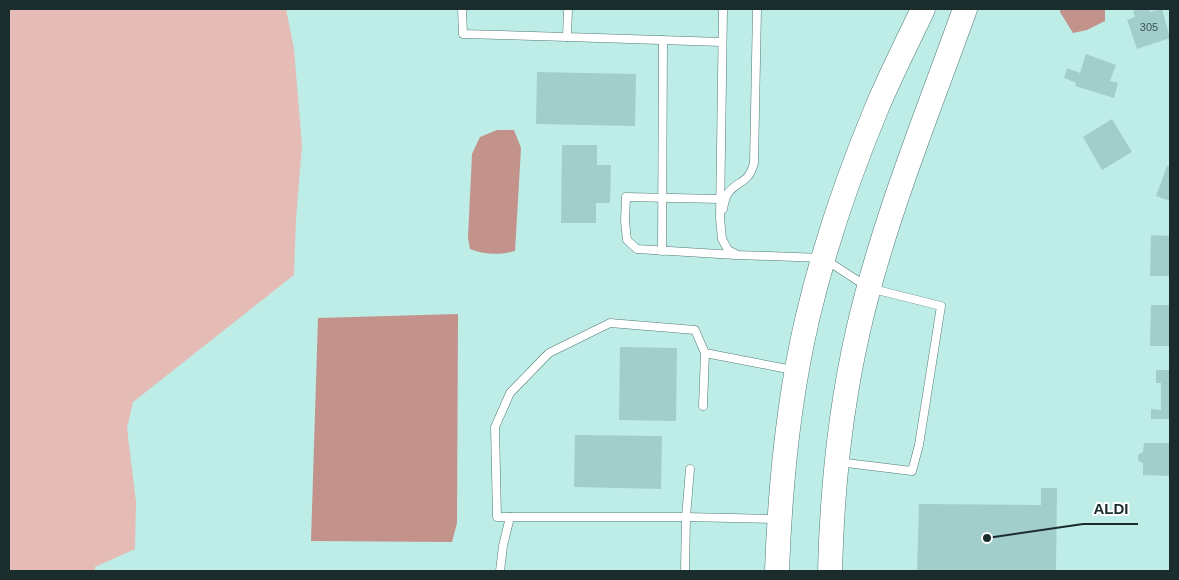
<svg xmlns="http://www.w3.org/2000/svg" width="1179" height="580" font-family="Arial,sans-serif">
<rect width="100%" height="100%" fill="#beece7"/>
<polygon fill="#e5bcb5" points="9,9 286,9 294,49 302,145 296,218 294,275 133,402 127,428 136,502 135,549 95,567 95,571 9,571"/>
<g fill="#c3928b">
<polygon points="1060,9 1105,9 1105,21 1087,30 1073,33 1060,12"/>
<path d="M497 130H514L521 148 515 251C499 255 486 255 470 249L468 238 472 154 480 137Z"/>
<polygon points="458,314 457,523 452,542 311,541 318,318"/>
</g>
<g fill="#a1ceca">
<polygon points="1140,9 1149,9 1150,12 1162,9 1170,38 1137,49 1127,20 1135,17 1133,11"/>
<polygon points="1086,54 1116,65 1110,81 1118,83 1114,98 1075,86 1076,83 1064,78 1067,68 1080,73"/>
<polygon points="537,72 636,74 635,126 536,124"/>
<polygon points="1112,119 1132,152 1102,170 1083,137"/>
<polygon points="562,145 597,145 597,165 611,165 610,203 596,203 596,223 561,223"/>
<polygon points="1167,166 1170,167 1170,201 1156,196"/>
<polygon points="1151,235 1170,236 1170,276 1150,276"/>
<polygon points="1151,305 1170,305 1170,346 1150,346"/>
<polygon points="620,347 677,348 676,421 619,420"/>
<polygon points="1156,370 1170,370 1170,419 1151,419 1151,409 1161,410 1161,383 1156,383"/>
<polygon points="575,435 662,436 661,489 574,487"/>
<polygon points="1144,443 1170,443 1170,476 1143,475 1143,463 1138,461 1138,455 1143,452"/>
<polygon points="1041,488 1057,488 1056,571 917,571 919,504 1041,505"/>
</g>
<g fill="none" stroke-linecap="round" stroke-linejoin="round">
<defs>
<g id="service">
<polyline points="462,9 463,34 567,37"/>
<polyline points="568,9 567,37 722,42"/>
<polyline points="723,9 720,218 722,239 728,250 738,255 823,258 869,288 941,306 919,445 912,471 838,462"/>
<polyline points="720,199 626,197 625,221 627,240 637,249 736,255"/>
<path d="M723 209C724 204 725 197 728 193 739 179 748 185 754 163L757 9"/>
<polyline points="662,251 663,40"/>
<polyline points="703,406 705,353"/>
<polyline points="777,519 686,517 497,517 495,427 510,393 549,353 610,323 695,330 705,353 793,370"/>
<polyline points="500,571 503,546 510,517"/>
<polyline points="685,571 686,517 690,469"/>
</g>
<g id="primary">
<path d="M777 571C780 487 788 402 807 320 824 247 849 174 878 105 892 72 908 41 923 9"/>
<path d="M830 571C832 490 840 410 858 331 883 221 927 115 965 9"/>
</g>
</defs>
<use href="#service" stroke="#517b77" stroke-width="9"/>
<use href="#primary" stroke="#517b77" stroke-width="25"/>
<use href="#service" stroke="#fff" stroke-width="8"/>
<use href="#primary" stroke="#fff" stroke-width="24"/>
</g>
<g text-anchor="middle" dominant-baseline="central" stroke-width="4" stroke-linejoin="round" paint-order="stroke">
<g font-size="11" fill="#3c5453">
<text x="1149" y="27">305</text>
</g>
</g>
<path fill="none" stroke="#1a2c2b" stroke-width="2" d="M987 538L1083 524H1138"/>
<circle fill="#1a2c2b" stroke="#fff" stroke-width="2" cx="987" cy="538" r="5"/>
<g font-size="15" text-anchor="middle" font-weight="bold" fill="#1a2c2b" stroke="#fff" stroke-width="4" stroke-linejoin="round" paint-order="stroke">
<text x="1111" y="514">ALDI</text>
</g>
<rect width="1179" height="580" fill="none" stroke="#1a2c2b" stroke-width="20"/>
</svg>
